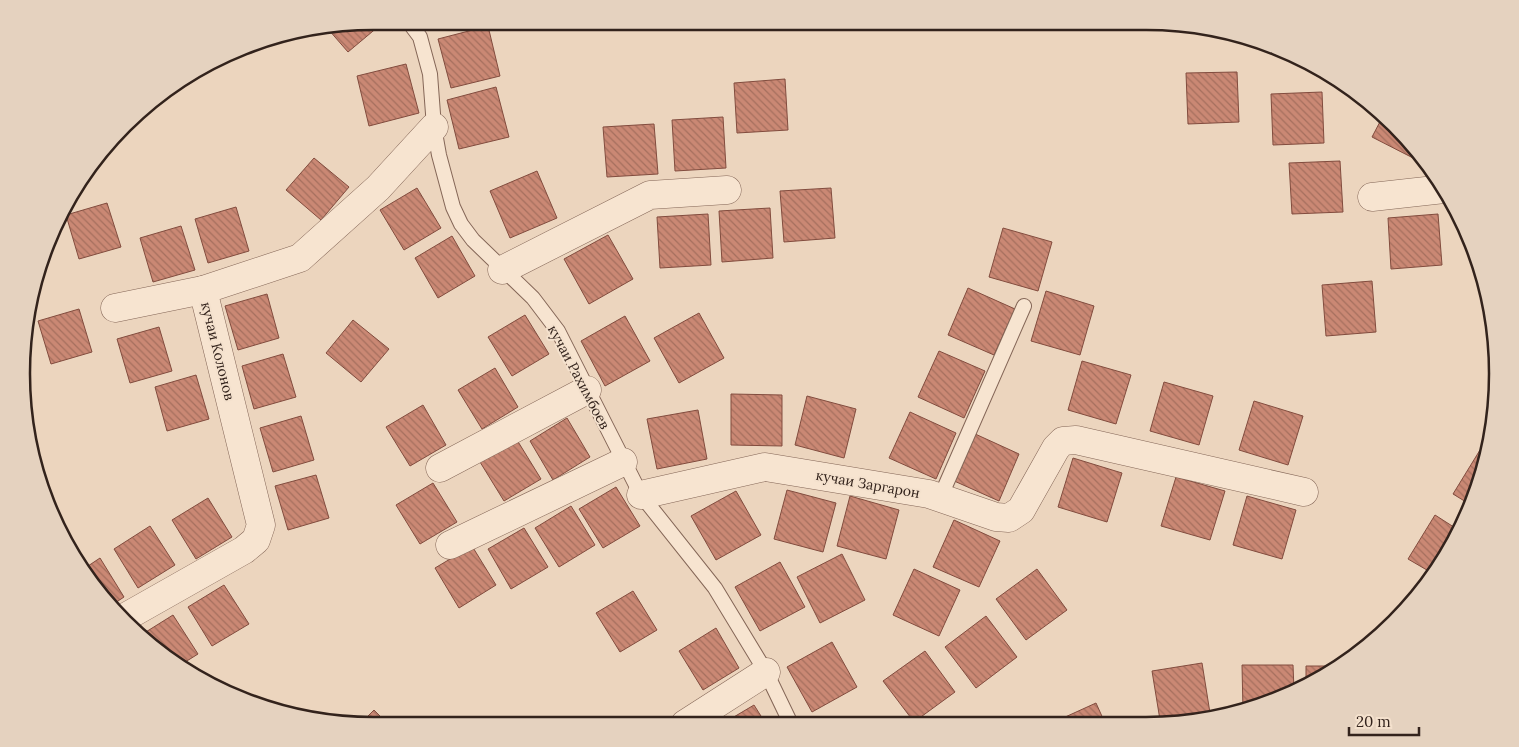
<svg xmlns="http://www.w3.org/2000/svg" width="1519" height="747" font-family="Lora,serif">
<defs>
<pattern id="building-back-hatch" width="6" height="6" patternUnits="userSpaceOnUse" patternTransform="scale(1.25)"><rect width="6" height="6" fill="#ca8874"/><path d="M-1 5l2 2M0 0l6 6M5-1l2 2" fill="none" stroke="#a56f5e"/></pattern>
</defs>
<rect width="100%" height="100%" fill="#ecd5be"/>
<g fill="url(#building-back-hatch)" stroke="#824c3e">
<polygon points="374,21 385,21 348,52 328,29"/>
<polygon points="488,26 500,76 451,88 438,39"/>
<polygon points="406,64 419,113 369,126 357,76"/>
<polygon points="1237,72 1239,122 1188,124 1186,73"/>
<polygon points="785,79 788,130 737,133 734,83"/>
<polygon points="496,87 509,137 459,149 447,100"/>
<polygon points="1322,92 1324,143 1273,145 1271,94"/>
<polygon points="1383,116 1410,141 1420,155 1417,160 1372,137"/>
<polygon points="723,117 726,168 675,171 672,120"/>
<polygon points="654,124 658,174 607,177 603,127"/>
<polygon points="314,158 349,187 321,220 286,190"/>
<polygon points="1340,161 1343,212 1292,214 1289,163"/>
<polygon points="537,171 557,218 510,238 490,191"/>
<polygon points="417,188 441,228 404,250 380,210"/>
<polygon points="831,188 835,238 784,242 780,191"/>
<polygon points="107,203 121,247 79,259 66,215"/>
<polygon points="236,207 249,251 208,263 195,219"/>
<polygon points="770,208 773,258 722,262 719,211"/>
<polygon points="708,214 711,265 660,268 657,217"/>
<polygon points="1438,214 1442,265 1391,269 1388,218"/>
<polygon points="181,226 195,270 153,282 140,238"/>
<polygon points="1003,228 1052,242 1038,291 989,277"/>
<polygon points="608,235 633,279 589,304 564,259"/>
<polygon points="452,236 475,276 438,298 415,258"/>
<polygon points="1372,281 1376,332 1326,336 1322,285"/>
<polygon points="968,288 1015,309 994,355 948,335"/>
<polygon points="1046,291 1094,306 1080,355 1031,341"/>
<polygon points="267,294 279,338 238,350 225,306"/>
<polygon points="79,309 92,352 51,364 38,321"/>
<polygon points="699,313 724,358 679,383 654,338"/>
<polygon points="525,315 549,354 512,376 488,337"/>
<polygon points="625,316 650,361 605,386 581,341"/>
<polygon points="353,320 389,349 361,382 326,353"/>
<polygon points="159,327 172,371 130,383 117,339"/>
<polygon points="939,351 985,371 964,418 918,397"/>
<polygon points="283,354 296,397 254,409 242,366"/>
<polygon points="1082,361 1131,375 1116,424 1068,410"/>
<polygon points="495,368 518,407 482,429 458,390"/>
<polygon points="196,375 209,419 167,431 155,387"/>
<polygon points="1164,382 1213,396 1199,445 1150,431"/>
<polygon points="731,394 782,395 782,446 731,445"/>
<polygon points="807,396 856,409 844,458 795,445"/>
<polygon points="1254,401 1303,416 1288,465 1239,450"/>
<polygon points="423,405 446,445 410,466 386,427"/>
<polygon points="698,410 707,459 657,469 647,419"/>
<polygon points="910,412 956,433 936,479 889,458"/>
<polygon points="301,416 314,460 273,472 260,428"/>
<polygon points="567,418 590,457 553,480 530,441"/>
<polygon points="973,433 1019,454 999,501 952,480"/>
<polygon points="517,440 541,479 504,501 480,462"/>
<polygon points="1480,450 1487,455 1486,464 1471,505 1453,494"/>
<polygon points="1073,458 1122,473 1107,522 1058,507"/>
<polygon points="316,475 329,518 288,530 275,486"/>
<polygon points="1176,477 1225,491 1210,540 1161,526"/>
<polygon points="433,483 457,522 420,544 396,505"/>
<polygon points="616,487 640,526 603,548 579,509"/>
<polygon points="787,490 836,503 823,552 774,539"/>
<polygon points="736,491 761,535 716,560 691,516"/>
<polygon points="850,496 899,510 886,559 837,546"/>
<polygon points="1247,496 1296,510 1282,559 1233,545"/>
<polygon points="208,498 232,537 196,559 172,520"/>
<polygon points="571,506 595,545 559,567 535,528"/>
<polygon points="1435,515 1460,531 1432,573 1408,559"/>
<polygon points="954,520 1000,541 979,587 933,567"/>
<polygon points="150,526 175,565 138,588 114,549"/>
<polygon points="524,528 548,567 511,589 488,549"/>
<polygon points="472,546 496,585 459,608 435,568"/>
<polygon points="842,554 865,600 820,623 797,577"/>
<polygon points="100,558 124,597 112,605 85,568"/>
<polygon points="780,562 805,607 760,631 735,587"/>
<polygon points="914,569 960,590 939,636 893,615"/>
<polygon points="1037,569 1067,610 1026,640 996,599"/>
<polygon points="224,585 249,624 212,646 188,607"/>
<polygon points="633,591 657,630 620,652 596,613"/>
<polygon points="173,615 198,654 182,664 141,635"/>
<polygon points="986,616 1017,657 976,688 945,647"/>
<polygon points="716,628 739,668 703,690 679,651"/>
<polygon points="832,642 857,687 812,712 787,667"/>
<polygon points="925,651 955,692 914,722 883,681"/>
<polygon points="1202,663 1210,713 1160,720 1152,671"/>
<polygon points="1242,665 1293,665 1294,690 1259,707 1243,711"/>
<polygon points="1306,666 1342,666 1306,684"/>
<polygon points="1096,703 1105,723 1052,723"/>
<polygon points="754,705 766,724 722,724"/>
<polygon points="374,710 389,725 359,725"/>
</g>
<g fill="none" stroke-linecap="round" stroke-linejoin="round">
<defs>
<g id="lane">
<polyline points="408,21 420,37 430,74 434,127 439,155 453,207 461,224 473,240 533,298 558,331 641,495 715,588 766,672 791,724"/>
<polyline points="940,498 1024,306"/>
</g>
<g id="street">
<polyline points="1372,197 1444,189"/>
<polyline points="502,270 650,195 727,190"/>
<polyline points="115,308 203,290"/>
<polyline points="440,468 587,390"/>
<polyline points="641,495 765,467 929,494 996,517 1009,518 1021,510 1056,448 1063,441 1076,440 1304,492"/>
<polyline points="450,545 623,462"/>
<polyline points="122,619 244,550 256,540 261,525 203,290 300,258 378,188 434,127"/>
<polyline points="685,724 766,672"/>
</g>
</defs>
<use href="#lane" stroke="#846657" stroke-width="16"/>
<use href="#street" stroke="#846657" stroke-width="29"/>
<use href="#lane" stroke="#f7e4d0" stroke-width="14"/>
<use href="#street" stroke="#f7e4d0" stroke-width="28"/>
</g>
<g text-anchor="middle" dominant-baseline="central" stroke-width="4" stroke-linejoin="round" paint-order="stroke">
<g font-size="14" fill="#33231c" stroke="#f4e1cd">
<text transform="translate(218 351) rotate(76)">кучаи Колонов</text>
<text transform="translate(579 377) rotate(62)">кучаи Рахимбоев</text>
<text transform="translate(868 484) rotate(10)">кучаи Заргарон</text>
</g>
</g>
<path d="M0 0H1519V747H0ZM373 30H1146A343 343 0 0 1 1489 373V374A343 343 0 0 1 1146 717H373A343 343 0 0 1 30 374V373A343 343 0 0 1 373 30Z" fill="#e5d2bf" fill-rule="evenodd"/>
<path fill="none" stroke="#33231c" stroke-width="2.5" d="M373 30H1146A343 343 0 0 1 1489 373V374A343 343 0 0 1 1146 717H373A343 343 0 0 1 30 374V373A343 343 0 0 1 373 30Z"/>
<path d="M1349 727v8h70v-8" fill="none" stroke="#33231c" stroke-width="2.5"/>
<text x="1356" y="727" font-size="15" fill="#33231c" stroke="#f4e1cd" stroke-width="4" paint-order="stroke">20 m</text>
</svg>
